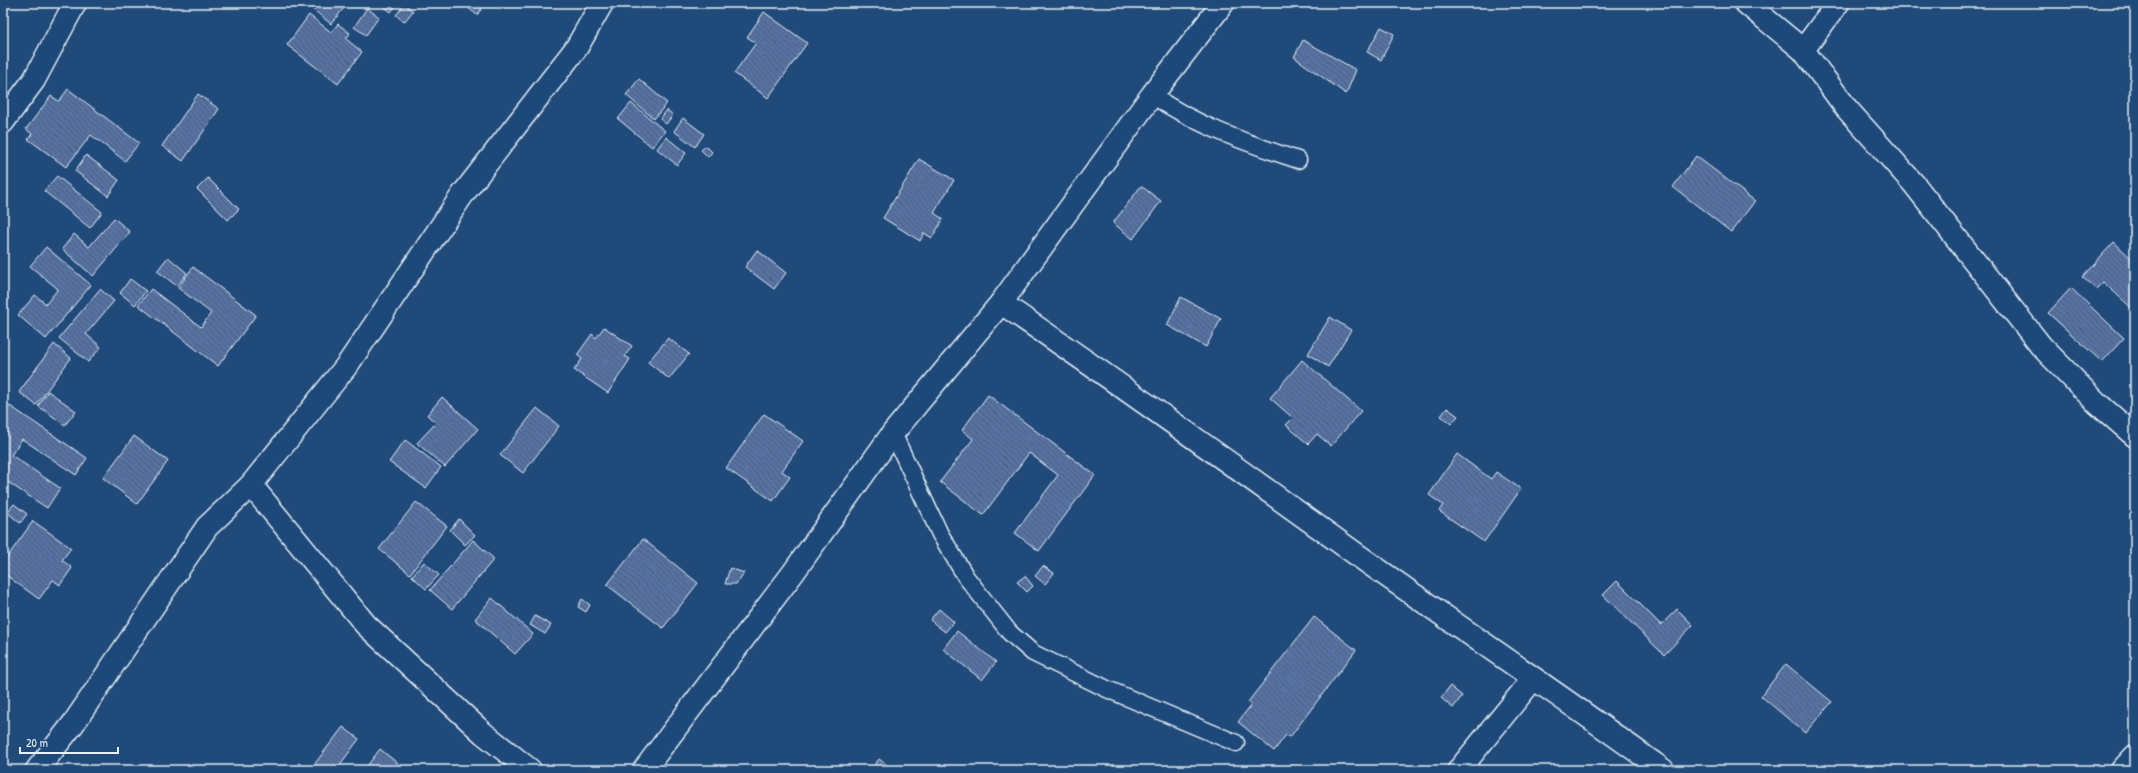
<svg xmlns="http://www.w3.org/2000/svg" width="2138" height="773" font-family="'Patrick Hand',sans-serif">
<defs>
<pattern id="building-back-hatch" width="6" height="6" patternUnits="userSpaceOnUse"><rect width="6" height="6" fill="#5672a3"/><path d="M-1 5l2 2M0 0l6 6M5-1l2 2" fill="none" stroke="#4e5d76"/></pattern>
</defs>
<rect width="100%" height="100%" fill="#1f4a7a"/>
<filter id="ink" filterUnits="userSpaceOnUse"><feTurbulence type="fractalNoise" baseFrequency=".025" numOctaves="2"/><feDisplacementMap in="SourceGraphic" scale="8" xChannelSelector="R" yChannelSelector="G"/><feConvolveMatrix kernelMatrix="1 2 1 2 8 2 1 2 1" color-interpolation-filters="sRGB"/></filter>
<g filter="url(#ink)">
<g fill="url(#building-back-hatch)" stroke="#e8f1f8">
<polygon points="313,3 348,3 331,24 310,7"/>
<polygon points="379,3 398,3 391,12"/>
<polygon points="462,3 486,3 477,15"/>
<polygon points="405,4 413,11 404,22 396,15"/>
<polygon points="367,8 379,17 366,35 354,27"/>
<polygon points="764,12 807,43 768,98 734,73 756,43 747,37"/>
<polygon points="309,15 331,32 338,24 350,33 346,39 362,52 338,84 287,45"/>
<polygon points="1381,27 1394,34 1381,60 1367,52"/>
<polygon points="1303,40 1356,70 1346,94 1294,57"/>
<polygon points="639,79 667,103 654,119 626,95"/>
<polygon points="68,89 139,143 125,161 91,135 66,167 28,139 32,134 26,129 51,96 59,101"/>
<polygon points="198,94 219,109 183,161 162,146"/>
<polygon points="631,103 665,131 652,147 618,119"/>
<polygon points="667,110 673,115 666,124 660,119"/>
<polygon points="683,118 704,134 695,147 674,131"/>
<polygon points="666,137 686,153 677,165 657,149"/>
<polygon points="706,146 712,152 708,157 701,150"/>
<polygon points="86,155 119,180 108,196 75,171"/>
<polygon points="1696,156 1755,201 1731,232 1673,187"/>
<polygon points="919,159 954,180 934,213 943,219 932,238 924,233 920,241 883,218"/>
<polygon points="57,176 102,212 90,228 44,191"/>
<polygon points="208,178 239,209 228,220 197,189"/>
<polygon points="1141,186 1161,201 1133,239 1113,223"/>
<polygon points="114,218 130,232 93,276 62,249 74,234 89,247"/>
<polygon points="2114,242 2135,262 2135,311 2103,282 2096,289 2082,277"/>
<polygon points="46,247 91,285 46,339 18,315 35,295 46,304 58,289 30,266"/>
<polygon points="757,250 786,273 774,289 745,267"/>
<polygon points="168,257 187,273 177,286 157,271"/>
<polygon points="193,267 256,315 218,366 138,305 151,289 201,327 211,313 178,288"/>
<polygon points="130,279 146,291 135,305 120,293"/>
<polygon points="2071,288 2124,338 2102,362 2048,313"/>
<polygon points="100,289 114,301 86,334 101,347 88,362 59,338"/>
<polygon points="1181,297 1221,319 1206,347 1167,325"/>
<polygon points="1330,317 1351,330 1328,367 1308,354"/>
<polygon points="604,327 632,346 625,356 630,359 608,393 574,370 582,359 577,355 592,334 596,338"/>
<polygon points="668,338 689,354 669,379 648,362"/>
<polygon points="54,344 71,358 36,405 19,392"/>
<polygon points="1302,360 1361,411 1331,446 1317,434 1308,444 1286,425 1293,418 1270,398"/>
<polygon points="48,391 76,411 65,425 38,406"/>
<polygon points="988,395 1095,475 1039,551 1015,533 1058,475 1029,453 983,515 940,482 973,439 962,430"/>
<polygon points="442,397 478,429 445,467 417,443 436,423 427,415"/>
<polygon points="10,406 87,458 76,475 22,439 11,455 60,488 47,508 3,479 3,416"/>
<polygon points="537,408 559,426 523,473 500,455"/>
<polygon points="1447,408 1458,416 1451,424 1441,416"/>
<polygon points="764,414 803,441 782,471 790,477 773,501 726,468"/>
<polygon points="134,436 168,461 137,504 103,478"/>
<polygon points="405,440 441,467 426,488 389,462"/>
<polygon points="1457,454 1491,479 1496,472 1521,489 1484,542 1439,511 1443,505 1429,495"/>
<polygon points="416,502 447,526 410,574 379,549"/>
<polygon points="14,504 27,514 20,523 7,512"/>
<polygon points="459,519 475,535 465,545 450,530"/>
<polygon points="33,521 71,548 62,560 72,568 60,585 53,580 39,599 3,573 3,563"/>
<polygon points="643,539 698,583 663,628 607,585"/>
<polygon points="473,540 494,559 452,609 430,590"/>
<polygon points="424,562 439,575 426,589 412,576"/>
<polygon points="1043,566 1054,573 1045,584 1035,576"/>
<polygon points="730,568 744,573 736,584 725,584"/>
<polygon points="1025,576 1033,586 1027,592 1017,582"/>
<polygon points="1617,581 1661,625 1677,609 1693,625 1664,655 1603,595"/>
<polygon points="492,598 533,634 515,654 475,619"/>
<polygon points="582,599 590,605 586,612 578,607"/>
<polygon points="939,609 954,622 945,632 930,620"/>
<polygon points="535,616 551,625 545,634 530,625"/>
<polygon points="1314,617 1356,650 1290,737 1286,735 1274,751 1238,722 1251,705 1248,702"/>
<polygon points="957,631 996,662 982,680 943,649"/>
<polygon points="1786,664 1832,702 1805,733 1761,696"/>
<polygon points="1450,686 1462,696 1453,708 1441,698"/>
<polygon points="343,727 359,739 336,770 310,770"/>
<polygon points="380,749 406,770 364,770"/>
<polygon points="879,759 891,768 889,770 871,770"/>
<polygon points="299,763 308,770 293,770"/>
</g>
<g fill="none" stroke-linecap="round" stroke-linejoin="round">
<defs>
<g id="lane">
<path d="M1152 95C1197 126 1247 143 1298 160"/>
<polyline points="893,433 940,534 966,577 1010,633 1033,653 1068,670 1107,689 1236,743"/>
</g>
<g id="street">
<polyline points="1746,3 1803,50 1847,109 1914,184 2041,346 2097,403 2135,436"/>
<polyline points="1803,50 1838,3"/>
<polyline points="3,122 34,80 75,3"/>
<path d="M1001 303C1124 386 1243 473 1363 559 1463 630 1564 698 1663 770"/>
<polyline points="251,485 366,625 483,733 530,770"/>
<polyline points="37,770 73,724 207,527 251,485 348,364 463,194 577,47 602,3"/>
<polyline points="644,770 793,573 893,433 1001,303 1152,95 1223,3"/>
<polyline points="1459,770 1533,679"/>
<polyline points="2122,770 2135,756"/>
</g>
</defs>
<use href="#lane" stroke="#e8f1f8" stroke-width="19"/>
<use href="#street" stroke="#e8f1f8" stroke-width="25"/>
<use href="#lane" stroke="#1f4a7a" stroke-width="16"/>
<use href="#street" stroke="#1f4a7a" stroke-width="22"/>
</g>
</g>
<rect width="2138" height="773" fill="none" stroke="#1f4a7a" stroke-width="16"/>
<rect x="8" y="8" width="2122" height="757" fill="none" stroke="#e8f1f8" stroke-width="1.5" filter="url(#ink)"/>
<path d="M20 747v6h98v-6" fill="none" stroke="#e8f1f8" stroke-width="2"/>
<text x="26" y="747" font-size="12" fill="#e8f1f8" stroke="#1f4a7a" stroke-width="3" paint-order="stroke">20 m</text>
</svg>
